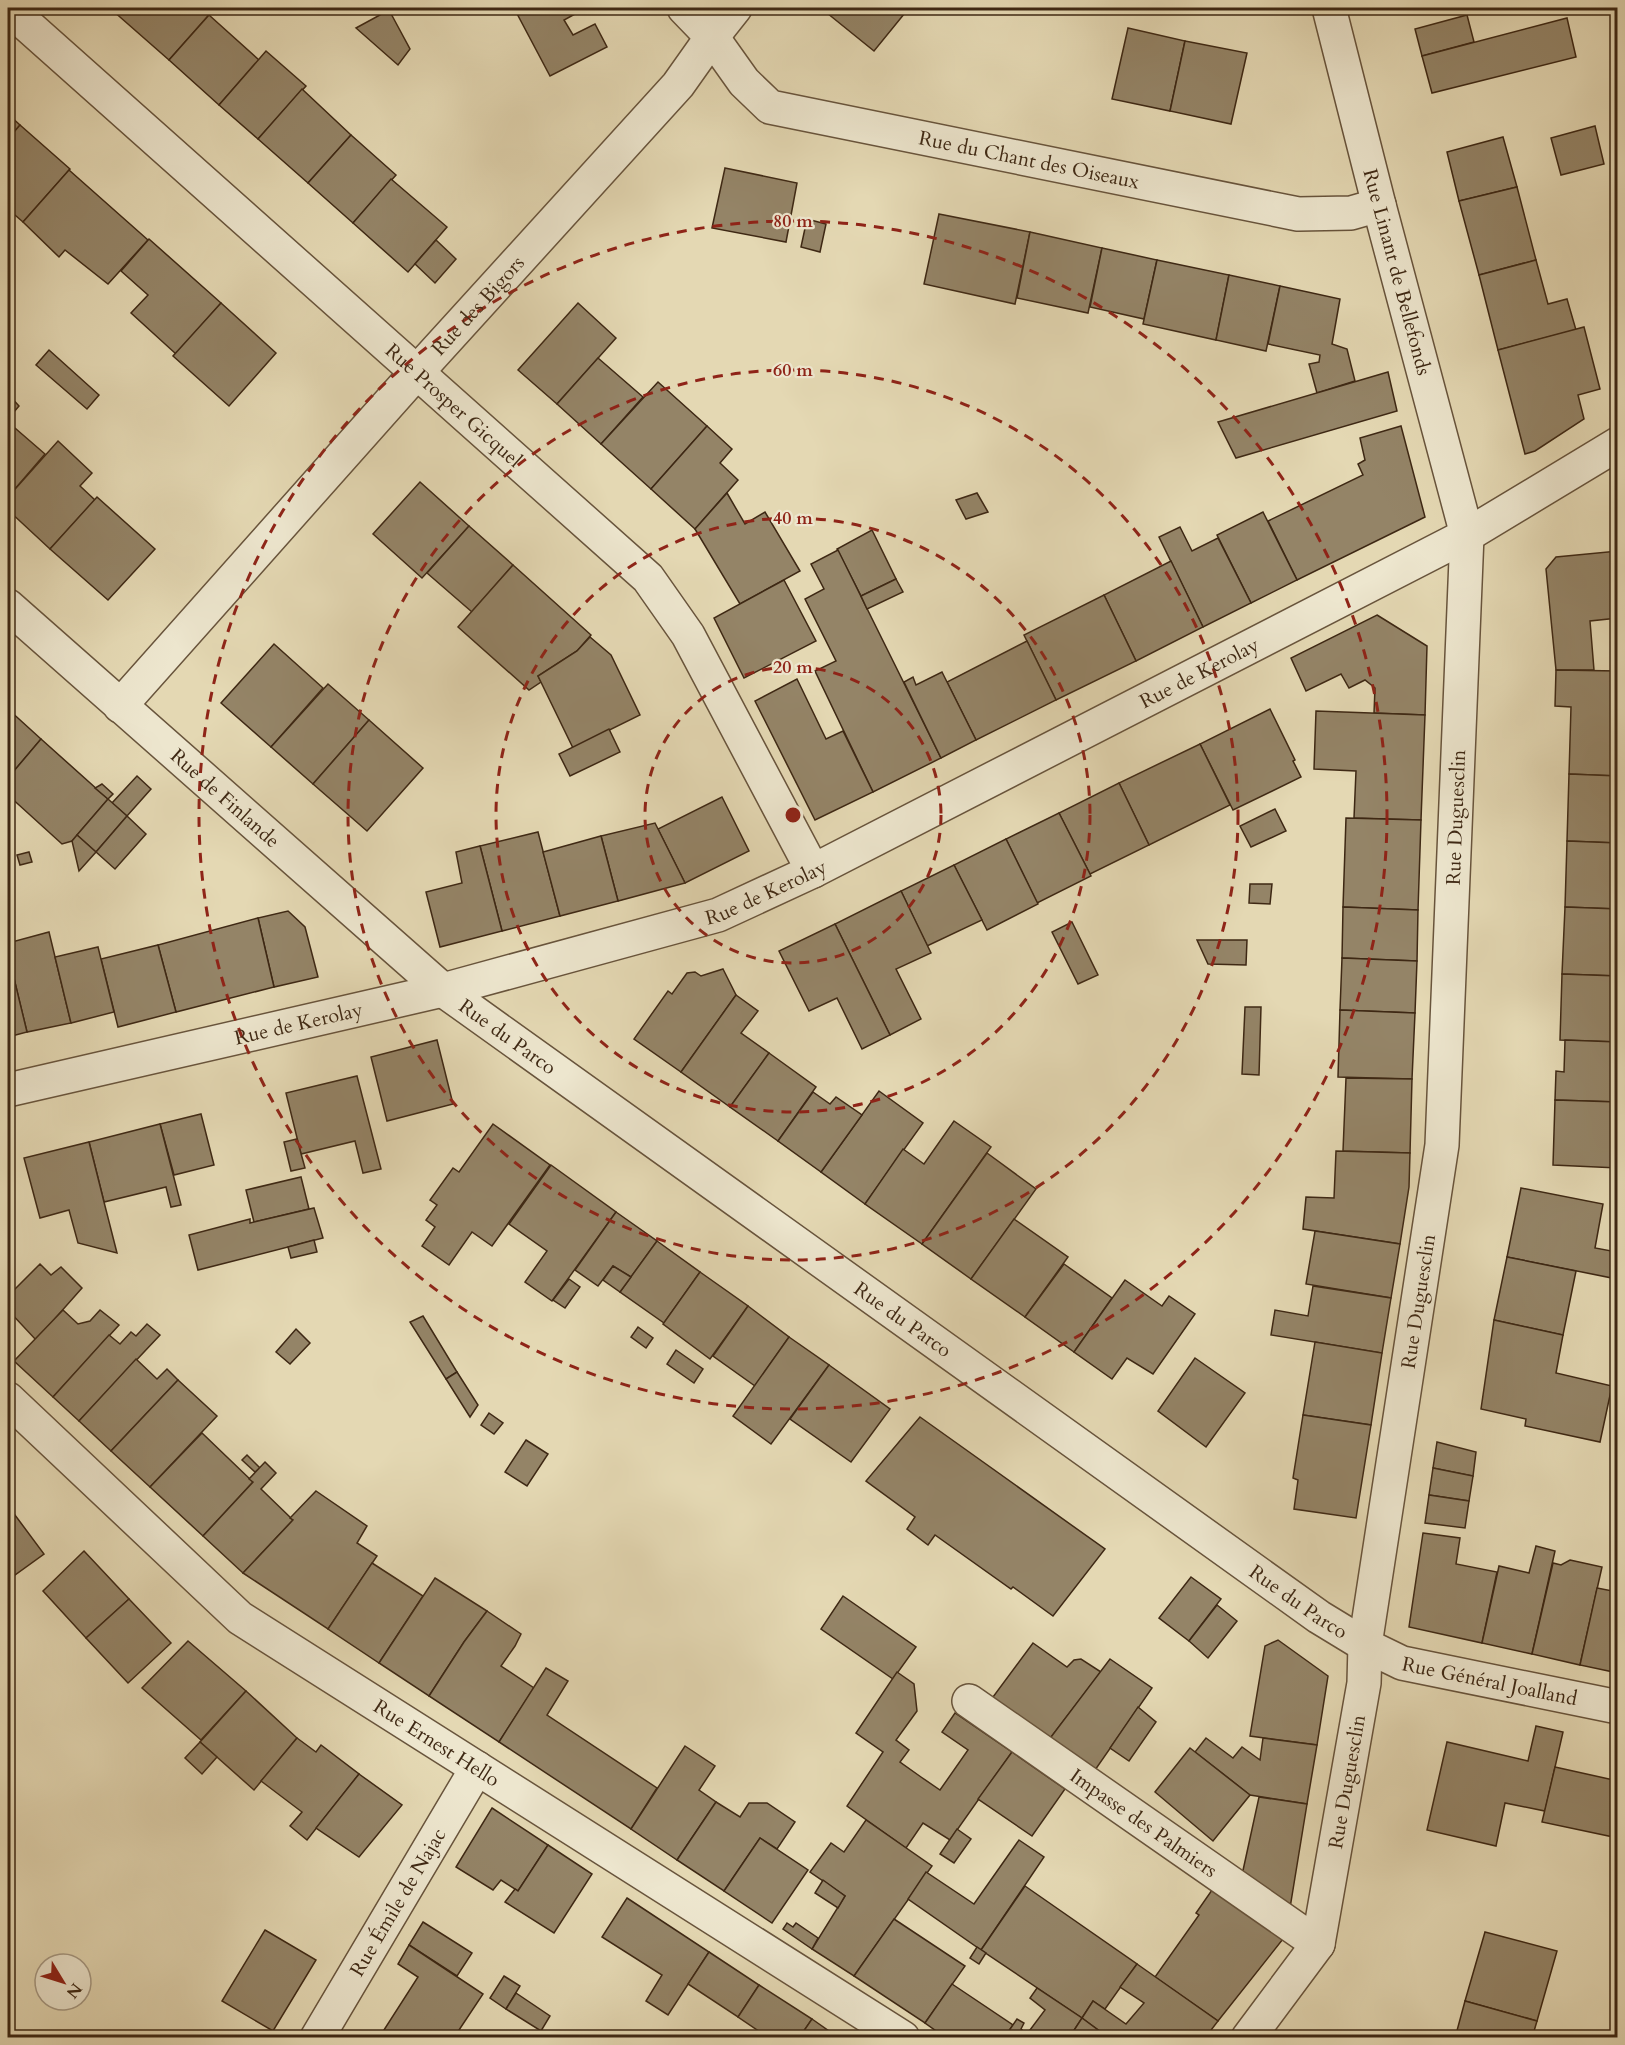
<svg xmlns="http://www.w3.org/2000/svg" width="1625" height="2045" font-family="Cardo,serif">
<rect width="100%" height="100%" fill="#e4d8b3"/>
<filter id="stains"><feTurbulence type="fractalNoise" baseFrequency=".00333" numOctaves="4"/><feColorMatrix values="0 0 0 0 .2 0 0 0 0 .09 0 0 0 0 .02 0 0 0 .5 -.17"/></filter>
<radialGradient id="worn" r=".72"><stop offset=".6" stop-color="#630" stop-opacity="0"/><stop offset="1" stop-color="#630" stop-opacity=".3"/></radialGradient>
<g fill="#948467" stroke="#3e2814" stroke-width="1.5">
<polygon points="114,8 215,8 169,60 112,10"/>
<polygon points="514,8 586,8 564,20 573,35 595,24 607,47 550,76"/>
<polygon points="832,8 909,8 874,51 827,13"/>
<polygon points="389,10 410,49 398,65 356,28"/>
<polygon points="209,15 259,60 219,105 169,60"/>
<polygon points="1467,15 1474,42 1422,56 1415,29"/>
<polygon points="1567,18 1576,57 1432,93 1422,56"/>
<polygon points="1128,28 1185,41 1170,111 1112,99"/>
<polygon points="1185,41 1247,53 1231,124 1170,111"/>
<polygon points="266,51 306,86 258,139 219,105"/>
<polygon points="302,89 351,135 308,183 258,139"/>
<polygon points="8,114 20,125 8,139"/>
<polygon points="20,125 70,169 23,222 8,209 8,139"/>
<polygon points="1595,126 1604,164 1561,175 1551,138"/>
<polygon points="351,135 396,175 353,223 308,183"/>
<polygon points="1503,137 1517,187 1459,201 1447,152"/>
<polygon points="725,168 797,183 786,242 712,228"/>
<polygon points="69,170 148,240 108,284 65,250 59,257 23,222"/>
<polygon points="391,179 447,227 408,272 353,223"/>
<polygon points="1517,187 1536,260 1479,275 1459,201"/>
<polygon points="939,214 1030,232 1015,304 924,284"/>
<polygon points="807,219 826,224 820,252 801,247"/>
<polygon points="1030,232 1102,248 1088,313 1017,298"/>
<polygon points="149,239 221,303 176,354 131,313 148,295 121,271"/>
<polygon points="436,240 456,259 435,283 415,264"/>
<polygon points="1102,248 1157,260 1144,319 1090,307"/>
<polygon points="1157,260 1229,275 1216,340 1143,324"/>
<polygon points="1536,260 1548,304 1567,299 1576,330 1498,350 1479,275"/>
<polygon points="1229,275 1280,286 1266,351 1216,340"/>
<polygon points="1280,286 1340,299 1332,344 1347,349 1355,381 1317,393 1309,364 1319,362 1320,355 1268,344"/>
<polygon points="221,303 276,353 229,406 173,356"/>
<polygon points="578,303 616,338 557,404 518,370"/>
<polygon points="1584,327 1600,389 1578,395 1584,419 1535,451 1525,454 1498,350"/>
<polygon points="49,350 99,395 87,409 36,365"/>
<polygon points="598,358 643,397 601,444 557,404"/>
<polygon points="1388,372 1397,411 1236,458 1218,422"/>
<polygon points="658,382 707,426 651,489 601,444"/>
<polygon points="9,395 19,406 8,419 8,397"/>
<polygon points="8,422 45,454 8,497"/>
<polygon points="707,426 732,449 720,463 738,480 695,529 651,489"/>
<polygon points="1401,426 1425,517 1297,580 1268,521 1363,475 1358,464 1365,460 1360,438"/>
<polygon points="58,441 92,473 80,486 95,500 50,549 8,510 8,497"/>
<polygon points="420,482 469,526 422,578 373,534"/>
<polygon points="727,493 745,524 765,512 800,571 740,604 695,529"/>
<polygon points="977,493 988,512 966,519 956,500"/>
<polygon points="97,497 155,549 108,600 50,549"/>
<polygon points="1263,512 1297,580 1251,603 1217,535"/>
<polygon points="469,526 513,565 472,612 427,573"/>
<polygon points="1180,527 1192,551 1218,538 1251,603 1203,627 1159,537"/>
<polygon points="872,530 896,579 861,596 837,549"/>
<polygon points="838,550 941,758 873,792 815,671 836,661 805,599 824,589 811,564"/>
<polygon points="1618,551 1618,618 1590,621 1594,670 1556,670 1546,569 1556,557"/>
<polygon points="1171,561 1203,627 1136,661 1104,595"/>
<polygon points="513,565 591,635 577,651 538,676 541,682 529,690 458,627"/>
<polygon points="896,579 903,592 867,609 861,596"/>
<polygon points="784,580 816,641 744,678 714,618"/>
<polygon points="1104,595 1136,661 1056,700 1024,635"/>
<polygon points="1377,615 1427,646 1425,715 1374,713 1375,688 1365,680 1349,688 1341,674 1306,691 1291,658"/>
<polygon points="590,637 611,655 640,715 573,748 538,676 577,651"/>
<polygon points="1027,641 1056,700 976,740 947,682"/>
<polygon points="274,644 323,688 271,747 221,703"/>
<polygon points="1556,670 1618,671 1618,776 1569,774 1571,707 1555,706"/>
<polygon points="942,672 976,740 941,758 904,682 913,677 916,685"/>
<polygon points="797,679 826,739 843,731 873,792 815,820 755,701"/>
<polygon points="328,684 369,720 313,784 271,747"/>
<polygon points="8,709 41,739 8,778"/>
<polygon points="1270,709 1295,760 1293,761 1301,777 1233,810 1200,744"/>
<polygon points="1316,711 1425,715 1421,820 1354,818 1356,771 1314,769"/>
<polygon points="369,720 423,768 367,831 313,784"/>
<polygon points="609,729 620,752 570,776 559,754"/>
<polygon points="41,739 108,799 72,841 62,844 8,795 8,778"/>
<polygon points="1200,744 1230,805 1149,845 1119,783"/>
<polygon points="1569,774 1618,776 1618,843 1567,841"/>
<polygon points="137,776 151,789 127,816 112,803"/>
<polygon points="1119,783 1149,845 1090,874 1059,813"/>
<polygon points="102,784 113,794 108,799 95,788"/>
<polygon points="722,797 749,851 685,883 658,829"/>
<polygon points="108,799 127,816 96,852 77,835"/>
<polygon points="1275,809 1286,831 1251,847 1240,826"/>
<polygon points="1059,813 1091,876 1037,903 1006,839"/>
<polygon points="127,816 146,834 115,869 96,852"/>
<polygon points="1346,818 1421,820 1418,910 1343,907"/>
<polygon points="655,823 685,883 618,901 601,836"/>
<polygon points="538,832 560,916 502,931 480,846"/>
<polygon points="77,835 96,852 79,871 72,841"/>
<polygon points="601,836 618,901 560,916 543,852"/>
<polygon points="1006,839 1038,904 987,930 954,865"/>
<polygon points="1567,841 1618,843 1618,909 1565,907"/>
<polygon points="480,846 502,931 440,947 426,892 462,883 456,852"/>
<polygon points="29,852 32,862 20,865 17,855"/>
<polygon points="954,865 982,920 927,946 901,891"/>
<polygon points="1250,884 1272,884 1270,904 1249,903"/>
<polygon points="901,891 931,953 896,969 921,1019 890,1035 835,924"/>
<polygon points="1343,907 1418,910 1417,961 1342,958"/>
<polygon points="1565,907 1618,909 1618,976 1562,974"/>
<polygon points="288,911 305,927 318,977 274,987 258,918"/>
<polygon points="258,918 274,987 176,1012 158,945"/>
<polygon points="1072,922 1098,975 1078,984 1052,932"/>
<polygon points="835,924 890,1035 862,1049 837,998 809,1011 779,951"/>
<polygon points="49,932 71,1023 27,1032 8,954 8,943"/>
<polygon points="1197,940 1247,940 1246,965 1208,964"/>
<polygon points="158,945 176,1012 118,1027 101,959"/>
<polygon points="98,947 114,1012 71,1023 55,957"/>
<polygon points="1342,958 1417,961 1415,1013 1340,1010"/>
<polygon points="723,969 736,995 681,1072 634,1039 668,991 672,994 687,973 695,972 701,976"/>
<polygon points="12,970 27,1032 8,1037 8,972"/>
<polygon points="1562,974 1618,976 1618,1042 1560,1040"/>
<polygon points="736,995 758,1011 741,1033 769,1053 730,1107 681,1072"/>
<polygon points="1245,1007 1261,1007 1259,1075 1242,1074"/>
<polygon points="1340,1010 1415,1013 1412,1079 1338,1077"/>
<polygon points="437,1040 453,1104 387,1121 371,1057"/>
<polygon points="1565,1040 1618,1042 1618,1102 1555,1100 1556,1071 1564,1072"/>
<polygon points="769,1053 816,1087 778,1141 730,1107"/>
<polygon points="357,1076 381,1169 363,1173 355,1141 301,1154 286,1093"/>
<polygon points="1346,1078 1412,1079 1410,1153 1343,1151"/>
<polygon points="879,1091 923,1123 865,1204 821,1172"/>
<polygon points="813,1092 830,1104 836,1097 862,1115 821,1172 778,1141"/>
<polygon points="1555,1100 1618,1102 1618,1168 1553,1165"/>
<polygon points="201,1114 214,1165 174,1175 160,1124"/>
<polygon points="954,1121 991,1147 922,1244 865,1204 903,1149 924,1164"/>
<polygon points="160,1124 181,1205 171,1207 166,1187 104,1202 89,1142"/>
<polygon points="493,1124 550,1165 492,1246 472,1232 449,1265 422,1246 435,1227 426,1220 437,1205 430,1200 453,1168 459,1172"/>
<polygon points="297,1139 305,1168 291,1171 284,1142"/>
<polygon points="89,1142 104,1202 117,1253 78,1243 69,1210 40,1218 24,1158"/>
<polygon points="1336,1151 1410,1153 1409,1187 1400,1244 1303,1229 1306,1197 1334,1198"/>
<polygon points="987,1153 1036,1189 971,1279 922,1244"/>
<polygon points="551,1165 616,1212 552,1301 525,1282 547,1251 509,1224"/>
<polygon points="301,1177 309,1209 254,1222 246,1190"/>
<polygon points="1521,1188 1603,1204 1595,1248 1617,1252 1612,1278 1507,1257"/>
<polygon points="314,1208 323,1238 198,1270 189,1235 250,1219 250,1223"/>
<polygon points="616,1212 657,1241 631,1277 613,1266 598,1286 575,1270"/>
<polygon points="1014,1219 1068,1257 1025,1317 971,1279"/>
<polygon points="1315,1231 1400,1244 1391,1298 1306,1284"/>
<polygon points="314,1240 317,1252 291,1258 288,1247"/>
<polygon points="657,1241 700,1272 664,1323 620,1292"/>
<polygon points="1507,1257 1576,1271 1563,1335 1494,1320"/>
<polygon points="40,1264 51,1275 61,1267 82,1288 36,1340 8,1310 8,1296"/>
<polygon points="1064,1264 1112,1298 1074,1352 1025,1317"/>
<polygon points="613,1266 631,1277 620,1292 603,1280"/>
<polygon points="700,1272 748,1306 710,1359 663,1324"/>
<polygon points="569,1279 580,1287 565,1308 553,1300"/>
<polygon points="1125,1280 1162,1306 1169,1296 1195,1314 1153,1374 1127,1358 1112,1379 1074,1352"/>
<polygon points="1313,1286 1391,1298 1382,1353 1271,1335 1275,1310 1308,1316"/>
<polygon points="748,1306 789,1337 755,1386 713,1356"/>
<polygon points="63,1310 78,1324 90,1321 100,1310 119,1325 53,1397 14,1361"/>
<polygon points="423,1316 457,1372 446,1379 410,1322"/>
<polygon points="1494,1320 1563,1335 1556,1373 1612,1386 1600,1442 1525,1426 1526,1419 1481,1409"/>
<polygon points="147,1324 160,1335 79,1421 53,1397 109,1335 120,1344 131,1332 136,1336"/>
<polygon points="638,1327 653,1338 646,1348 631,1337"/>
<polygon points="296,1329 310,1343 290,1364 276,1352"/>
<polygon points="789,1337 829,1365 771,1444 733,1416"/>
<polygon points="1315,1342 1382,1353 1371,1425 1303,1415"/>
<polygon points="676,1350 703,1369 694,1383 667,1364"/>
<polygon points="1195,1358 1245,1393 1206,1447 1158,1411"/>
<polygon points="136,1359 157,1379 167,1369 178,1380 111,1451 79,1421"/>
<polygon points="829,1365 890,1409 851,1462 790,1419"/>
<polygon points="457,1372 478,1405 470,1417 446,1379"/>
<polygon points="178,1380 217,1416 150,1487 111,1451"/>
<polygon points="489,1413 503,1423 494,1434 481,1425"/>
<polygon points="1303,1415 1371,1425 1356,1518 1294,1509 1298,1480 1293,1478"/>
<polygon points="920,1417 1105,1549 1053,1616 1013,1587 1011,1589 935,1535 928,1545 907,1529 915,1517 866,1481"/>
<polygon points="202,1433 253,1482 203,1536 150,1487"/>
<polygon points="526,1440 548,1454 527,1486 505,1472"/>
<polygon points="1437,1442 1476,1452 1473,1476 1433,1468"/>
<polygon points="247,1455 260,1468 255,1472 242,1460"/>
<polygon points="265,1462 276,1473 261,1489 293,1520 243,1573 203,1536 253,1482 249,1479"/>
<polygon points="1433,1468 1473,1476 1469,1501 1429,1495"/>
<polygon points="316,1491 367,1526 357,1543 377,1556 328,1629 243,1573 293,1520 290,1518"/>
<polygon points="1429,1495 1469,1501 1465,1528 1425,1523"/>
<polygon points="9,1507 44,1554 8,1580 8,1508"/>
<polygon points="1423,1533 1460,1538 1456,1564 1497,1572 1482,1643 1409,1627"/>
<polygon points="1536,1546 1555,1551 1532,1654 1482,1643 1499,1566 1529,1573"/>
<polygon points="84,1551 129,1599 86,1638 43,1591"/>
<polygon points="1570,1560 1602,1567 1580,1665 1532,1654 1553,1563 1561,1565"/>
<polygon points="372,1563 423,1596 379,1663 328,1629"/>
<polygon points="1191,1577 1221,1599 1189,1641 1159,1618"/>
<polygon points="435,1578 487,1611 464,1642 429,1696 379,1663"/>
<polygon points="1597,1588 1618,1592 1618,1673 1580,1665"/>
<polygon points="843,1596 916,1647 893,1679 821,1629"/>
<polygon points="129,1599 171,1643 128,1683 86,1638"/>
<polygon points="1217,1605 1237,1621 1208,1658 1189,1641"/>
<polygon points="487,1611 521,1634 515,1646 501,1666 534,1688 499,1742 429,1696 464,1642"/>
<polygon points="1278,1640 1328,1676 1317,1745 1250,1736 1265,1646"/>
<polygon points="188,1641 246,1691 201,1740 142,1688"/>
<polygon points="1033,1643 1067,1667 1074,1660 1081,1659 1101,1672 1048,1741 990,1701"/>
<polygon points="1110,1659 1152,1688 1093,1773 1048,1741"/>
<polygon points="546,1668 568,1681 547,1715 657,1788 631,1829 499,1742"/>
<polygon points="897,1672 914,1684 917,1711 896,1740 909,1750 900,1762 921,1777 940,1790 968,1750 942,1732 955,1713 1012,1752 950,1840 923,1823 906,1848 847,1806 883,1752 856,1733"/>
<polygon points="246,1691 297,1738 254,1790 200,1742"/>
<polygon points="1138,1707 1156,1722 1129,1761 1110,1748"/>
<polygon points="1536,1726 1563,1732 1545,1811 1505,1803 1496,1846 1427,1830 1447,1742 1528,1761"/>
<polygon points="297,1738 316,1752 321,1745 359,1774 307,1840 290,1826 302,1812 261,1781"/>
<polygon points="1206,1738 1233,1758 1242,1747 1260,1760 1263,1738 1317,1745 1307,1804 1250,1795 1195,1752"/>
<polygon points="200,1742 217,1757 202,1774 185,1758"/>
<polygon points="685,1746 715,1766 699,1790 716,1802 677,1860 631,1829"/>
<polygon points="1190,1748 1250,1795 1213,1841 1155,1792"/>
<polygon points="1012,1752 1065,1789 1032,1836 978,1799"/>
<polygon points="1555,1767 1618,1781 1618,1838 1542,1822"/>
<polygon points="359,1774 402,1805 359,1857 316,1828"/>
<polygon points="1259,1797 1307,1804 1290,1908 1242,1875"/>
<polygon points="716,1802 740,1817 749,1803 767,1803 795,1822 777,1849 760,1838 724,1891 677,1860"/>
<polygon points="492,1808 548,1845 518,1891 501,1880 493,1890 456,1867"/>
<polygon points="866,1820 932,1866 854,1976 812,1949 845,1896 810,1872 831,1843 844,1852"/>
<polygon points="957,1829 971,1839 954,1863 940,1854"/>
<polygon points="760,1838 808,1870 772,1923 724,1891"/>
<polygon points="1019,1840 1044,1857 981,1950 908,1899 926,1872 974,1904"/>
<polygon points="548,1845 592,1874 554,1933 505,1902 515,1889 518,1891"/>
<polygon points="823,1880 845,1896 838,1908 815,1893"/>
<polygon points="1025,1886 1137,1964 1105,2009 1093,2001 1082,2018 981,1950"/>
<polygon points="1212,1890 1283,1939 1218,2021 1155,1977 1199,1915 1196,1913"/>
<polygon points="627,1898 709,1952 668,2015 646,2001 662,1975 602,1937"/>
<polygon points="894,1919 965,1966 925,2023 854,1976"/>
<polygon points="423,1922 472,1953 457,1976 409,1945"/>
<polygon points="787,1923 793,1927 796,1923 818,1938 812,1949 783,1929"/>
<polygon points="265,1930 316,1960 273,2031 222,2001"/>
<polygon points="1485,1932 1557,1951 1537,2021 1465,2001"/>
<polygon points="409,1945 483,1994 459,2030 467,2034 465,2038 390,2038 382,2033 418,1977 398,1964"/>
<polygon points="977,1947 986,1953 979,1964 970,1958"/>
<polygon points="709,1952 759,1985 738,2017 688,1984"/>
<polygon points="1137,1964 1218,2021 1205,2038 1109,2038 1082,2018 1093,2001 1126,2024 1144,2003 1120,1987"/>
<polygon points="504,1976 520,1986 506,2009 490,1998"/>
<polygon points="952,1984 1013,2025 1004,2038 946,2038 925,2023"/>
<polygon points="759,1985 812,2019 799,2038 769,2038 738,2017"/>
<polygon points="1037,1988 1082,2018 1069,2038 1004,2038 1017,2019 1024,2023 1021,2029 1027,2034 1045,2010 1030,1998"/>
<polygon points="516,1993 550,2016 541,2031 506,2009"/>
<polygon points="1465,2001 1537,2021 1532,2038 1455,2038"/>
<polygon points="1082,2018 1109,2038 1069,2038"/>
<polygon points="812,2019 839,2038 799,2038"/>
</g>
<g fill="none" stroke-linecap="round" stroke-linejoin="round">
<defs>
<g id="minor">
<path id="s1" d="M8 8 648 578 688 635 813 871"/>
<path id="s2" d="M684 8 712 37 744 82 770 107 1298 214 1351 213 1379 205"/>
<path id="s3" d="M8 606 443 990 1319 1617 1365 1645 1402 1663 1618 1707"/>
<path id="s4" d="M120 706 417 372 678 85 712 37 735 8"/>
<path id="s5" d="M8 1090 443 990 718 915 813 871 1467 535 1618 444"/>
<path id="s6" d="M8 1399 240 1618 903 2038"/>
<path id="s7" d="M969 1701 1318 1944"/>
<path id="s8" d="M317 2038 477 1768"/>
<path id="s9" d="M1248 2038 1318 1944 1364 1683 1365 1645 1442 1145 1467 535 1379 205 1329 8"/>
</g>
</defs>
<use href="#minor" stroke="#68543c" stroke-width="36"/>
<use href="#minor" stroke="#ede6ce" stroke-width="33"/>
</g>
<g fill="none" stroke="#8f2418" stroke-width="3" stroke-dasharray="10 8">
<circle cx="793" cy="815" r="148"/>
<circle cx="793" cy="815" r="297"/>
<circle cx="793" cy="815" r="445"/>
<circle cx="793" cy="815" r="594"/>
</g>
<g text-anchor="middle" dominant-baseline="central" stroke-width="4.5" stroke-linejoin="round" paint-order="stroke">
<g font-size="20" fill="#3e2814" stroke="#ede6ce">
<text stroke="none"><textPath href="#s2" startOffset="396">Rue du Chant des Oiseaux</textPath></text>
<text transform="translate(1397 272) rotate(75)">Rue Linant de Bellefonds</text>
<text stroke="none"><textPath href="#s4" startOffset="537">Rue des Bigors</textPath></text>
<text stroke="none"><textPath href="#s1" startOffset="597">Rue Prosper Gicquel</textPath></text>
<text stroke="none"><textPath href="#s5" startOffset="1270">Rue de Kerolay</textPath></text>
<text stroke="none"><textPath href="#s3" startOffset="290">Rue de Finlande</textPath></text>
<text stroke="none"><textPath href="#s9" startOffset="1254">Rue Duguesclin</textPath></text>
<text stroke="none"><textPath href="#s5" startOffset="784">Rue de Kerolay</textPath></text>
<text stroke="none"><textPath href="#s5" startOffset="298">Rue de Kerolay</textPath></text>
<text stroke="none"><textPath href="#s3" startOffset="660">Rue du Parco</textPath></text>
<text stroke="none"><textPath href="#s9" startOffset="768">Rue Duguesclin</textPath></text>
<text stroke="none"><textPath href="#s3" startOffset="1146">Rue du Parco</textPath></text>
<text stroke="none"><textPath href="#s3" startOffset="1632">Rue du Parco</textPath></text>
<text stroke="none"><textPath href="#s3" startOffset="1842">Rue Général Joalland</textPath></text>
<text stroke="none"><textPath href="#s6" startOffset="552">Rue Ernest Hello</textPath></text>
<text stroke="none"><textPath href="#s9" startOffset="282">Rue Duguesclin</textPath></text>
<text stroke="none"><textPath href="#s7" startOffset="213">Impasse des Palmiers</textPath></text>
<text stroke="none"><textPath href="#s8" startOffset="158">Rue Émile de Najac</textPath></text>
</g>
</g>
<circle cx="793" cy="815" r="9" fill="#8f2418" stroke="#ede6ce" stroke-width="3"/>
<g font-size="18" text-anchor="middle" font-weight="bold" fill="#8f2418" stroke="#ede6ce" stroke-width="4.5" stroke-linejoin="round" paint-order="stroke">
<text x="793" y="227">80 m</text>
<text x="793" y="376">60 m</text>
<text x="793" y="524">40 m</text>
<text x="793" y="673">20 m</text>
</g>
<rect width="1625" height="2045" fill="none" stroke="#e4d8b3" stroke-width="30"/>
<rect x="9" y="9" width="1607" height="2027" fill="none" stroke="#3e2814" stroke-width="3"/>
<rect x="15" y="15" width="1595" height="2015" fill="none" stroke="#3e2814" stroke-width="1.5"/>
<g transform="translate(63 1982) rotate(128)"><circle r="28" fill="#ede6ce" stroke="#a79a84" stroke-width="1.5"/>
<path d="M0-4.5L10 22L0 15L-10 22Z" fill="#8f2418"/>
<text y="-9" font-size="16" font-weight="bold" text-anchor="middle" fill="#3e2814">N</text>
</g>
<rect width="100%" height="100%" filter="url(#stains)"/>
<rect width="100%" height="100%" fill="url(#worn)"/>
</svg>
